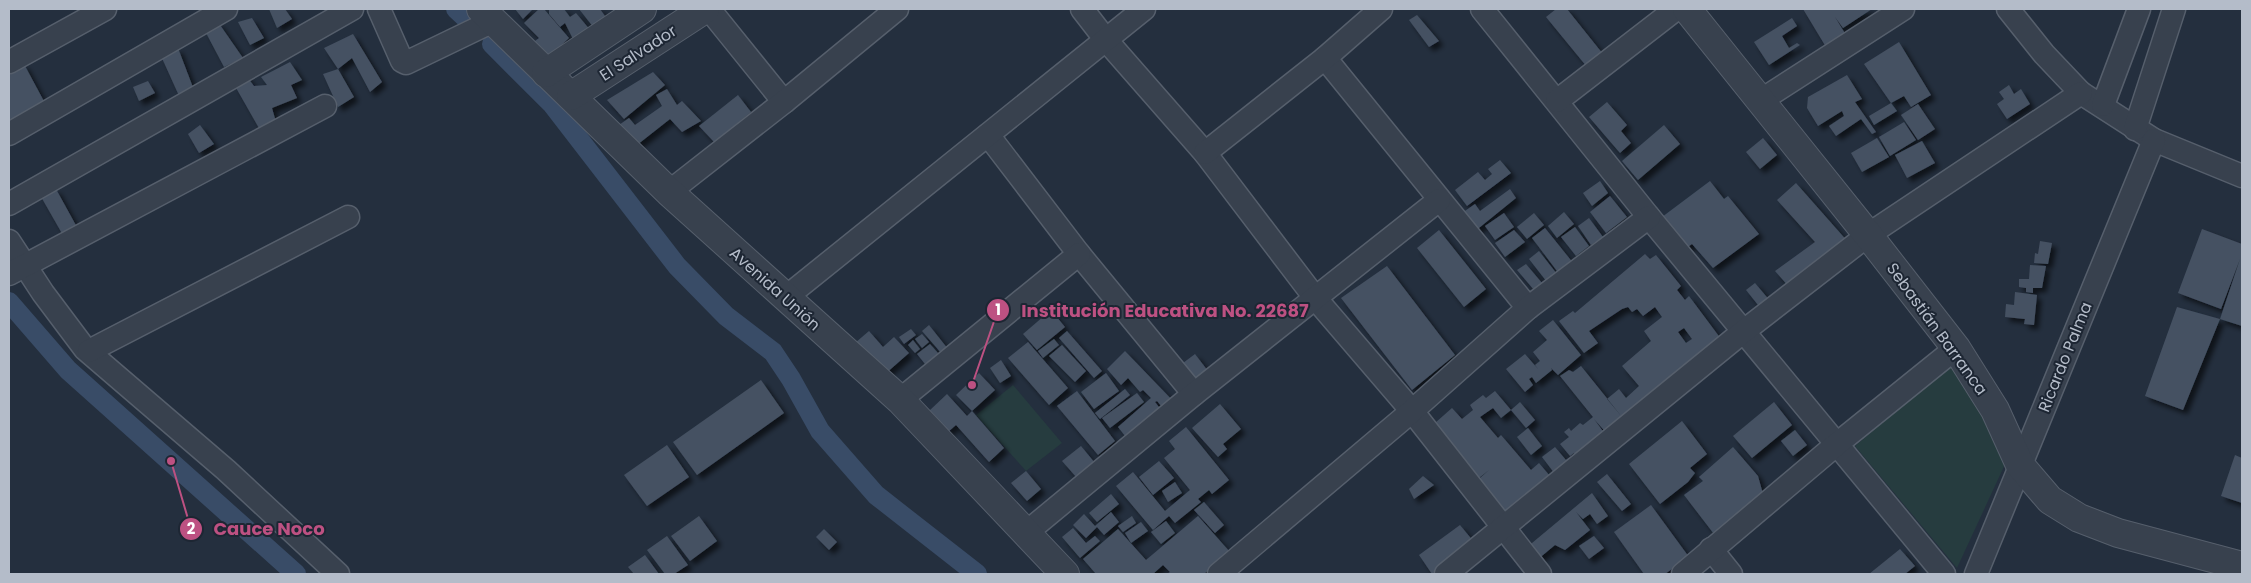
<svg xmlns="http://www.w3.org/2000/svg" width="2251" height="583" font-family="Poppins,sans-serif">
<defs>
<filter id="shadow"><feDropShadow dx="4.5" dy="4.5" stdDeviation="2.5" flood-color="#0009"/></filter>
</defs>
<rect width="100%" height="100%" fill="#242f3e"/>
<g fill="#263c3f">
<polygon points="1952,364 1993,428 2006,462 1957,568 1855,446"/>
<polygon points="1013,385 1062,443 1026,471 976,415"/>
</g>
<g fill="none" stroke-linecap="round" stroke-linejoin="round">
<g stroke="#394c67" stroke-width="20">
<polyline points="456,9 470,22"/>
<polyline points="492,44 552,104 677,266 726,316 773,352 791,379 820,431 876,495 977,574"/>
<polyline points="9,302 68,370 296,574"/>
</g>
</g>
<g fill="#455162" fill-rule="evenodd" filter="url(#shadow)">
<polygon points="269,9 285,9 292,19 277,28"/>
<polygon points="515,9 533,9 523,19"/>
<polygon points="539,9 544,9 569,38 549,57 531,44 539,38 524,23"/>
<polygon points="549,9 564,9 570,17 576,13 591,31 574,41 565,23 560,27 549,14"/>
<polygon points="579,9 600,9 610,23 598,33"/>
<polygon points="1556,9 1567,9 1603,54 1587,67 1546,17"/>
<polygon points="1803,9 1872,9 1843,28 1835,17 1846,35 1826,47"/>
<polygon points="1417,15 1439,41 1429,47 1409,20"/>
<polygon points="252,18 264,38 250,45 238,22"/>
<polygon points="1792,18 1797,26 1782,36 1789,48 1797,43 1800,45 1769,65 1754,42"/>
<polygon points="218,22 243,58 224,67 205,31"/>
<polygon points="353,34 382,82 370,92 352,58 338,69 354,97 338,107 323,74 338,69 324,48"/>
<polygon points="1899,42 1931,95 1911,107 1904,96 1891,103 1897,111 1874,125 1869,116 1891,103 1864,64"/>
<polygon points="178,48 194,90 180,98 161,56"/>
<polygon points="290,62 302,80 291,85 297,98 272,108 276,122 260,130 235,86 245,74 254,86 267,85 261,77"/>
<polygon points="24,64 46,105 9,127 9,73"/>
<polygon points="653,72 665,85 624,119 607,100"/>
<polygon points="1847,75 1862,99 1855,102 1876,132 1872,134 1861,119 1836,136 1829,126 1844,116 1842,111 1818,126 1807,108 1808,97"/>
<polygon points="148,81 155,93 139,101 133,87"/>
<polygon points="2009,85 2014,94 2021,89 2030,104 2007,119 1997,104 2004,99 1999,92"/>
<polygon points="667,89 677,105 682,101 701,121 682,132 670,119 637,145 619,125 629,118 635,125 662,106 656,95"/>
<polygon points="738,95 751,112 714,142 699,126"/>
<polygon points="1607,102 1627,125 1621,131 1631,143 1620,153 1589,117"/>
<polygon points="1918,104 1935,129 1918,140 1901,115"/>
<polygon points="1904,122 1916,140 1890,156 1879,137"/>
<polygon points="200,125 214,144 199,153 188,134"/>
<polygon points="1664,125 1680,144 1638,180 1622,161"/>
<polygon points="1763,138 1777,155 1760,169 1746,152"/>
<polygon points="1877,138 1889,157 1862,172 1851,153"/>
<polygon points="1922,141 1935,163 1907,178 1895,155"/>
<polygon points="1500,160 1511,173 1467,206 1455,190 1478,172 1485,180 1492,174 1488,169"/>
<polygon points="1600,181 1608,193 1592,206 1583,193"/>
<polygon points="1710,181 1724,199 1728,196 1759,234 1713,268 1692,244 1685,249 1662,217"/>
<polygon points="1796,183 1849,243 1790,288 1775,271 1815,242 1777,200"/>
<polygon points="56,189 78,229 64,237 40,195"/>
<polygon points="1510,189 1516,198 1474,232 1462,213 1475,204 1480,211"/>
<polygon points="1610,196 1627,217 1606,233 1590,212"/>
<polygon points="1564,212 1574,224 1557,238 1548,226"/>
<polygon points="1504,213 1514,227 1495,240 1485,226"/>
<polygon points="1534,213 1544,225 1527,239 1517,227"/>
<polygon points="1589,218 1603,237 1591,245 1578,226"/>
<polygon points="1575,227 1589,246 1576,256 1561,237"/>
<polygon points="1545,228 1574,264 1560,275 1532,238"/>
<polygon points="2202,229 2242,244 2242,326 2220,319 2183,410 2145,396 2177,307 2220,319 2240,259 2221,309 2178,293"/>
<polygon points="1439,230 1486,289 1464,307 1417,248"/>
<polygon points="1514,230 1525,242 1505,257 1495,243"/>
<polygon points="2040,241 2052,243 2048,264 2034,263 2035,253 2038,254"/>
<polygon points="1539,251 1557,274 1547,282 1529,259"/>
<path d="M1645 254 1650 259 1656 255 1681 286 1677 290 1685 300 1689 296 1724 343 1609 436 1594 419 1608 438 1579 459 1574 453 1570 456 1560 444 1569 437 1564 432 1569 428 1571 431 1580 423 1583 425 1593 417 1560 376 1569 370 1573 372 1581 366 1622 417 1607 399 1619 389 1626 398 1639 386 1622 366 1651 341 1644 331 1662 317 1655 307 1643 316 1637 309 1632 312 1628 307 1622 309 1589 331 1598 343 1584 353 1559 321 1573 311 1575 313ZM1684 328 1692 339 1686 343 1678 332Z"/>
<polygon points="1526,264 1542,283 1534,290 1517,270"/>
<polygon points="2030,265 2046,266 2042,288 2033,288 2033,293 2026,292 2026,288 2019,287 2019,279 2029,279"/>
<polygon points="1387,266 1455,355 1412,390 1341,298"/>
<polygon points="1755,283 1771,302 1762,310 1746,290"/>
<polygon points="2015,292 2037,295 2034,325 2024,324 2025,319 2005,317 2006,304 2014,305"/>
<polygon points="1051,310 1065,327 1037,350 1023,334"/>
<polygon points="1553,320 1581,355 1558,375 1551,368 1552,370 1536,383 1532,377 1529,379 1533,385 1525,392 1506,369 1525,354 1538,369 1535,365 1540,361 1533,352 1547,340 1539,331"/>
<polygon points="929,325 948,349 942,354 922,331"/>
<polygon points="911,329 916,335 904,344 899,337"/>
<polygon points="869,331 883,347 894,337 909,353 884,375 855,343"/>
<polygon points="1067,331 1102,371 1094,378 1059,338"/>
<polygon points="922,334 929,342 922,348 915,339"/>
<polygon points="1054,339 1059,345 1043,358 1038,351"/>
<polygon points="913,340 920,349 915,353 908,345"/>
<polygon points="1028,342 1068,388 1049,405 1008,358"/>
<polygon points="930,344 938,353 929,369 917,354"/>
<polygon points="1062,345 1086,371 1075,382 1049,356"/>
<polygon points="1125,351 1177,405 1167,413 1157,401 1155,402 1163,412 1129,441 1118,427 1151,398 1143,390 1140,392 1128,378 1121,385 1107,369"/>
<polygon points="1195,354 1208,371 1196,381 1183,363"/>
<polygon points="1001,360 1011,376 1000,383 990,368"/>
<polygon points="979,373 995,390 972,411 956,395"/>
<polygon points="1106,373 1119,391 1094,409 1081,392"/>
<polygon points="761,380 784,413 697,475 673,442"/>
<polygon points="1125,389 1130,395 1100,419 1095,413"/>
<polygon points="1077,391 1115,441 1098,455 1057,406"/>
<polygon points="1495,391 1511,410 1501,418 1493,408 1480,417 1498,438 1501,435 1531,470 1539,463 1555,482 1508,519 1471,486 1489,470 1479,478 1435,423 1452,408 1462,419 1473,410 1470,405 1483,395 1486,398"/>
<polygon points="1137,393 1144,402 1110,428 1102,418"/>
<polygon points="947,394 967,416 972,411 1004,448 989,462 956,425 948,432 929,411"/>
<polygon points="1520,402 1535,420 1526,428 1511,410"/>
<polygon points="1774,402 1792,425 1752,458 1733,436"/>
<polygon points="1220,404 1241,429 1223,444 1227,449 1218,457 1192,428"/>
<polygon points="1682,421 1707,454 1690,468 1695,473 1688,482 1660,504 1629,464"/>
<polygon points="1186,427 1229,480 1212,494 1209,490 1198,499 1201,502 1175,523 1169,516 1153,530 1116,486 1133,472 1165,511 1190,490 1164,458 1175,449 1169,441"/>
<polygon points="1528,428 1542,446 1531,455 1517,437"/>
<polygon points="1795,430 1807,445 1793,456 1781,441"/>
<polygon points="667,445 689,477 647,506 624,475"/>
<polygon points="1081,446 1095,463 1077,478 1062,461"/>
<polygon points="1555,447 1566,460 1569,458 1574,463 1555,474 1542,457"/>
<polygon points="1733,447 1758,476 1765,501 1717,538 1684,495 1703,481 1699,477"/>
<polygon points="2235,455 2242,458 2242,503 2221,496"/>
<polygon points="1159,461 1174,478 1153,495 1139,477"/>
<polygon points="1026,471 1041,489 1027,501 1011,483"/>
<polygon points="1607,474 1631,504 1622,511 1597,482"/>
<polygon points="1423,476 1434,485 1414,499 1409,489"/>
<polygon points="1175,482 1182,493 1168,502 1162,491"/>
<polygon points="1592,493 1608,516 1597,524 1590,514 1583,519 1576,512 1590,530 1565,550 1555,545 1537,560 1526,548"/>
<polygon points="1111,494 1119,504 1097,522 1089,513"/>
<polygon points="1204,502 1224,525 1215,533 1194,510"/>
<polygon points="1651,505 1689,557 1665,574 1644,574 1614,532"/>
<polygon points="1111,512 1119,522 1104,535 1097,527 1086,538 1073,525 1084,514 1095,526"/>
<polygon points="699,516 717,541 690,561 671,536"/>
<polygon points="1132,516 1136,523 1123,532 1118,526"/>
<polygon points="1198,516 1230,552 1204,574 1167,574 1170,572 1163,565 1153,574 1096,574 1083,559 1118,529 1146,560"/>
<polygon points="1166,521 1175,533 1161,544 1151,532"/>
<polygon points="1141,522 1148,531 1131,543 1125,533"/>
<polygon points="1460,525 1474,542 1432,574 1419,555"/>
<polygon points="1073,528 1086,543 1095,536 1100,541 1080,558 1062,537"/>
<polygon points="824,529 837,542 829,550 816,537"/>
<polygon points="667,536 688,565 674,574 665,574 647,550"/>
<polygon points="1594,536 1604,548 1589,559 1579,546"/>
<polygon points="1900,549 1915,566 1905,574 1869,574"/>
<polygon points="645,555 659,574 634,574 628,567"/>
</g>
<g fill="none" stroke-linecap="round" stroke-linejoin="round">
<defs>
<g id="minor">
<polyline points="379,9 402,61 406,63 493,21"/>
<polyline points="709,9 784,102"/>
<polyline points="1082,9 1106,40 1205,153 1316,299 1412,411 1540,574"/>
<polyline points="1482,9 1649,217 1944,574"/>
<polyline points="2008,9 2044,54 2081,93 2154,140 2242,176"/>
<polyline points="1325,58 1528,308"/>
<polyline points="9,62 105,9"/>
<polyline points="1557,101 1676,9"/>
<polyline points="1760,101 1903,9"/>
<polyline points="2103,105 2139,9"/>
<polyline points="2135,129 2174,9"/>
<polyline points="9,134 226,9"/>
<polyline points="988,135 1079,254 1194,394"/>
<polyline points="1205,153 1325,58 1381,9"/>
<polyline points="669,192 784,102 897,9"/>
<polyline points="9,204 352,9"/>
<polyline points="9,241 43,293 85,349 226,470 338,574"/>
<polyline points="9,274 325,106"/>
<polyline points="785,298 1144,9"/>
<polyline points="89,351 348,217"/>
<polyline points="900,400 1079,254"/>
<polyline points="1027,532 1194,394 1439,200"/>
<polyline points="1711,549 1731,574"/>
<polyline points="1219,574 1412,411 1528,308 1649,217"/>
<polyline points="1446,574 1744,331 1868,235 2081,93"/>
<polyline points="1683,574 1837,444 1956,348"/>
<polyline points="1976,574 2154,140"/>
</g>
<g id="tertiary">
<polyline points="481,9 669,192 900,400 1065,574"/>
<polyline points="1687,9 1868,235 1956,348 1995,410 2020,465 2050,500 2079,518 2118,533 2242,566"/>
<polyline points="546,73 642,9"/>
<polyline points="571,96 705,9"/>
</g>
</defs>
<use href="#minor" stroke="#565f6c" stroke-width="25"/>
<use href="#tertiary" stroke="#565f6c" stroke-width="30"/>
<use href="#minor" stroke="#38414e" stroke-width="22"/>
<use href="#tertiary" stroke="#38414e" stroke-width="28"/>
</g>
<g text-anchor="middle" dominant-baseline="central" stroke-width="4" stroke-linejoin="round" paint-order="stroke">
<g font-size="16" fill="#b4bcc9" stroke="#1d2633">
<text transform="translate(638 53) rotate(-33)">El Salvador</text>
<text transform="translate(775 289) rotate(42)">Avenida Unión</text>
<text transform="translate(1937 329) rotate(54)">Sebastián Barranca</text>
<text transform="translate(2065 357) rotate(-68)">Ricardo Palma</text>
</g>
</g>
<path fill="none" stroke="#bd5182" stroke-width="2" d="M972 385L998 310M171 461L191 529"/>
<g fill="#bd5182" stroke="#1d2633" stroke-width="2">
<circle cx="972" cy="385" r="5"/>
<circle cx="171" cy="461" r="5"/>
<circle cx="998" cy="310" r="12"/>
<circle cx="191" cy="529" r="12"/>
</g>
<g font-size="15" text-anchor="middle" font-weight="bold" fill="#fff">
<text x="998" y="315">1</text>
<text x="191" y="534">2</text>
</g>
<g font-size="18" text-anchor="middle" font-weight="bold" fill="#bd5182" stroke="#1d2633" stroke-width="4" stroke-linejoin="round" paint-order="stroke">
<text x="1165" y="317">Institución Educativa No. 22687</text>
<text x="269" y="535">Cauce Noco</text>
</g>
<rect width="2251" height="583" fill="none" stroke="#b4bcc9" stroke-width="20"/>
</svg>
